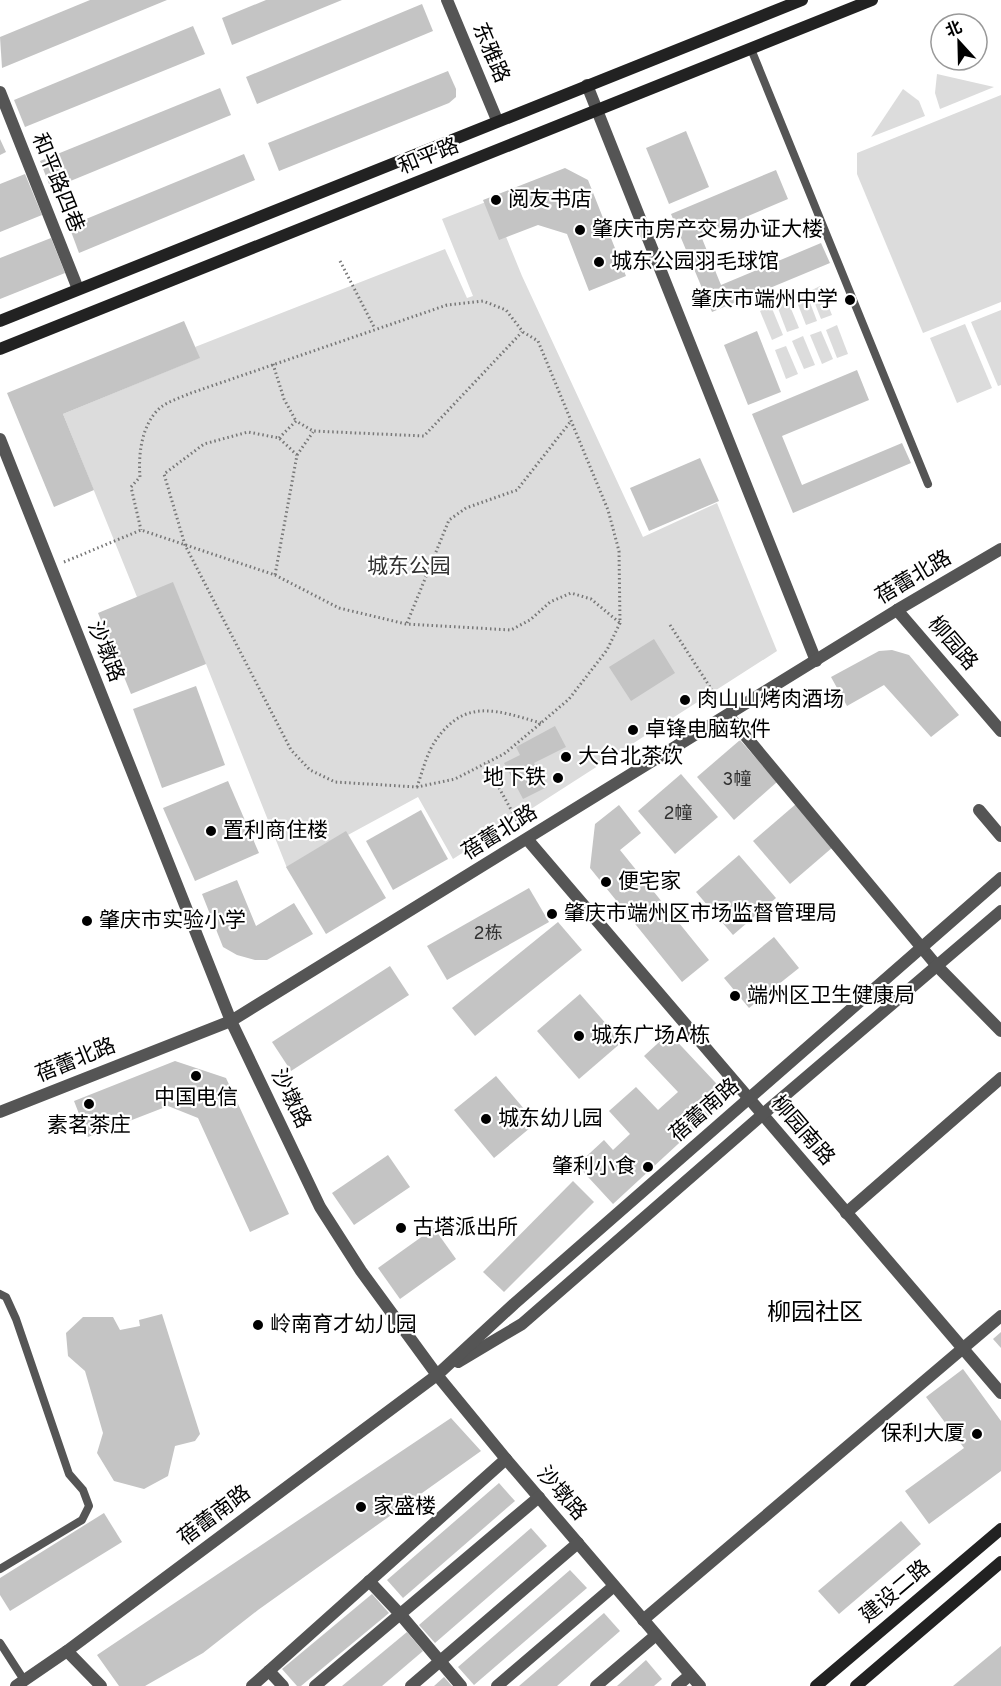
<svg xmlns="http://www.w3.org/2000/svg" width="1001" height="1686" font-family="Overpass,'Noto Sans SC',sans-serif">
<rect width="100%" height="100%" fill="#fff"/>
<g fill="#dcdcdc">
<polygon points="937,74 994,87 940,109 935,93"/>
<polygon points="903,89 919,101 925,116 871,137"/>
<polygon points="1001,95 1001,302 923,333 857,174 857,153"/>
<polygon points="491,200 522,276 643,537 717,503 777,651 453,859 418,797 287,868 206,664 137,597 63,414 199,358 195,347 445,249 467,298 473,296 442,219"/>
<polygon points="820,286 832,315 821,319 810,291"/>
<polygon points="806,292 817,321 806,325 795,297"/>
<polygon points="787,299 799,328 787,332 776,303"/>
<polygon points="771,306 783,335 772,340 760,311"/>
<polygon points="1001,310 1001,385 998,386 971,322"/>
<polygon points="965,324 992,388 957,403 930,338"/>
<polygon points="837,325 848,354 837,358 826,330"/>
<polygon points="821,331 833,359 822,364 810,335"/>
<polygon points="803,336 815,365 804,369 792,341"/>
<polygon points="786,346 798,374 786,379 775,350"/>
</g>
<g fill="#c4c4c4">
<polygon points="90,0 167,0 2,68 0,37"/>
<polygon points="266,0 342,0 232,45 222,18"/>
<polygon points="422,4 433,31 257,104 246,77"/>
<polygon points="193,26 205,54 25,127 14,100"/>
<polygon points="448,71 456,89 456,97 449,103 279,171 268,143"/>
<polygon points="220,88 231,115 51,189 40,161"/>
<polygon points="686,131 709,187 669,204 646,148"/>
<polygon points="0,139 6,152 0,155"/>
<polygon points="244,154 255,180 79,253 69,226"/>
<polygon points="565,168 588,180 626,276 589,291 567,234 538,225 499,240 483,200"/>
<polygon points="776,170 788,199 701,236 721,285 821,243 830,263 712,312 671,214"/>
<polygon points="25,174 42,215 0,232 0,184"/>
<polygon points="51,238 65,273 0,299 0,258"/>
<polygon points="184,321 200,358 63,414 94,490 54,507 7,393"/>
<polygon points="757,331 781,392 748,405 724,345"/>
<polygon points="857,370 869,400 782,436 802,485 902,443 911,463 793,513 752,414"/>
<polygon points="700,458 719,501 649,531 630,488"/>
<polygon points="173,582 206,664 131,694 98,613"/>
<polygon points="654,639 675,673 631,701 609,667"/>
<polygon points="892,650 909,655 959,715 931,737 884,685 847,706 831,677 879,651"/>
<polygon points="196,686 225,765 162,788 133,709"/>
<polygon points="555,726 566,747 534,763 547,787 523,799 504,763 520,755 516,747"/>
<polygon points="740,740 777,782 734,820 697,777"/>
<polygon points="681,774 718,817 675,854 638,811"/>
<polygon points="228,781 259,853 195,881 163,808"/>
<polygon points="796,804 833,847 790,884 753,841"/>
<polygon points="619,805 641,833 620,850 709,960 682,982 590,868 595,824"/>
<polygon points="421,810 448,859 393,890 366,841"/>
<polygon points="346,831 386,898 326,934 286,867"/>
<polygon points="739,855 776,898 733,935 696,892"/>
<polygon points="237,880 256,926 294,903 313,934 267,960 255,960 237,955 223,947 202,894"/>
<polygon points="529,888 549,922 447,980 427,946"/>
<polygon points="558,922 582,950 475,1036 452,1008"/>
<polygon points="774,937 799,968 749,1008 724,978"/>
<polygon points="390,966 409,995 291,1071 272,1042"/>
<polygon points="580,994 622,1042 579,1079 537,1031"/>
<polygon points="669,1033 729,1097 613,1204 577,1165 604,1140 613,1150 630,1134 609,1111 636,1087 658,1110 678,1092 644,1056"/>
<polygon points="175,1061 226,1078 289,1214 250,1232 198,1118 168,1106 88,1137 74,1101"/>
<polygon points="496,1076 536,1123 494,1158 454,1110"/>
<polygon points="388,1155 410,1187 354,1225 332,1193"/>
<polygon points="573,1181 594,1202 504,1292 483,1272"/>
<polygon points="434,1228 456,1259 400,1299 378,1268"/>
<polygon points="162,1314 200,1434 195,1441 175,1446 168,1476 144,1489 114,1481 97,1453 103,1433 85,1371 68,1356 66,1333 83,1317 113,1317 120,1330 140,1326 139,1320"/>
<polygon points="1001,1332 1001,1348 993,1339"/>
<polygon points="963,1369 1001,1421 1001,1471 929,1524 905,1491 964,1448 926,1397"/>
<polygon points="451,1418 481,1451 258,1610 203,1653 145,1686 119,1686 97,1655"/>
<polygon points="499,1483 515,1501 403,1598 387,1580"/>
<polygon points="104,1513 122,1542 10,1611 0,1595 0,1578"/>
<polygon points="901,1521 921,1544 839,1614 818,1591"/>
<polygon points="531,1528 547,1546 435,1643 419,1625"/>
<polygon points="570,1570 587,1588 474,1685 458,1667"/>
<polygon points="372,1594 389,1613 301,1686 297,1686 282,1669"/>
<polygon points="604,1613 620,1631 557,1686 519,1686"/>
<polygon points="407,1632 423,1651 382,1686 342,1686"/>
<polygon points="1001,1646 1001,1686 953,1686"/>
<polygon points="646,1660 662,1679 654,1686 617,1686"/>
<polygon points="444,1677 452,1686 434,1686"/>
</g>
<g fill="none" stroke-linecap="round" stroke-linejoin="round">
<g stroke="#777" stroke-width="3" stroke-dasharray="1.5 3" stroke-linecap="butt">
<polyline points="340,261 375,329"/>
<polyline points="273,364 284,399 296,421"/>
<polyline points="279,438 296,421 313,431 424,436 522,332"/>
<polyline points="297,455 313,432"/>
<path d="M64 562 141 530 275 575 297 455 279 438 248 432 204 444 164 474 185 545 291 750 310 770 335 782 417 787 455 779 504 754 541 723 569 699 607 650 620 623 619 551 608 510 538 341 523 332 506 310 483 301 447 305 191 393C182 397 169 401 161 407 142 423 138 453 140 477L131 487 141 530"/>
<polyline points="275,575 339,608 406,624 511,630 530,620 550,602 571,593 591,599 620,623"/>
<polyline points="407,623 449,520 466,508 517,490 571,421"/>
<polyline points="670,625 721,704"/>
<polyline points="486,764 520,826"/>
<path d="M417 787C422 773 427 752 436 740 466 697 498 711 541 723"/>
</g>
<g stroke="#555" stroke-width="8">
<polyline points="751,49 928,484"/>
<polyline points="0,1294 6,1297 16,1319 69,1474 83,1490 89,1506 82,1520 0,1569"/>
<polyline points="0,1643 24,1680"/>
</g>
<g stroke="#555" stroke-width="12">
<polyline points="447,0 497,120"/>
<polyline points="587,85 816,661"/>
<polyline points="0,92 78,289"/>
<polyline points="0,439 231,1021 320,1207 361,1271 437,1375 506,1459 700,1686"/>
<polyline points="897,610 1001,731"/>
<polyline points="728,715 937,966 1001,1031"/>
<polyline points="979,810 1001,836"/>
<polyline points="527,839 1001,1393"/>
<polyline points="0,1112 231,1021 897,610 1001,549"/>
<polyline points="846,1213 1001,1078"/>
<polyline points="458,1362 522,1324 762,1115 1001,911"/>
<polyline points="369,1581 400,1614 461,1686"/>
<polyline points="643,1620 1001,1316"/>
<polyline points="67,1651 101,1686"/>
<polyline points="269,1671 283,1686"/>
<polyline points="16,1686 67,1651 437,1375 514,1304 1001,878"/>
<polyline points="252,1686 506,1459"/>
<polyline points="315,1686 539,1497"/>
<polyline points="411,1686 578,1543"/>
<polyline points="497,1686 614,1586"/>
<polyline points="596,1686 656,1635"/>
<polyline points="677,1686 690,1675"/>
</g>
<g stroke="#222" stroke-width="12">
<polyline points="0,321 802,0"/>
<polyline points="0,349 872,0"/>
<polyline points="816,1686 1001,1529"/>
<polyline points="856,1686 1001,1562"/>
</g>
</g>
<g fill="#000" stroke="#fff" stroke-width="2">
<circle cx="496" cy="200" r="6"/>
<circle cx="580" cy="230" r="6"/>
<circle cx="599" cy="262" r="6"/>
<circle cx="850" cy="300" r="6"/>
<circle cx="685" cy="700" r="6"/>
<circle cx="633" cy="730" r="6"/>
<circle cx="566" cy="757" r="6"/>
<circle cx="558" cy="778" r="6"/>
<circle cx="211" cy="831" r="6"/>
<circle cx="606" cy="882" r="6"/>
<circle cx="552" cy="914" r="6"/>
<circle cx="87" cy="921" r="6"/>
<circle cx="735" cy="996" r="6"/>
<circle cx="579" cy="1036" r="6"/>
<circle cx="196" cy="1076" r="6"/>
<circle cx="89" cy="1104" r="6"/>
<circle cx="486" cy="1119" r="6"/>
<circle cx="648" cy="1167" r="6"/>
<circle cx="401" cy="1228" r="6"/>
<circle cx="258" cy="1325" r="6"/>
<circle cx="977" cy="1434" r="6"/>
<circle cx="361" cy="1507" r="6"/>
</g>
<g text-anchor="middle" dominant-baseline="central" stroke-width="4.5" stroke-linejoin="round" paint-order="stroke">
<g font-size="18" fill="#313131">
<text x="737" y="780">3幢</text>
<text x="678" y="814">2幢</text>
<text x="488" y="934">2栋</text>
</g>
<g font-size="21" fill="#000" stroke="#fff">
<text transform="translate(490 53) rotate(67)">东雅路</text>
<text transform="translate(429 157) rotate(-22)">和平路</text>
<text transform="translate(57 183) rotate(68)">和平路四巷</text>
<text transform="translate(914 578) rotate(-31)">蓓蕾北路</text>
<text transform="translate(952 644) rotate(49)">柳园路</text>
<text transform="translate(105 652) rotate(68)">沙墩路</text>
<text transform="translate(500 833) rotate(-32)">蓓蕾北路</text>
<text transform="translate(76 1061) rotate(-22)">蓓蕾北路</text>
<text transform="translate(290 1099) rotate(64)">沙墩路</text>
<text transform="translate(705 1111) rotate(-41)">蓓蕾南路</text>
<text transform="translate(802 1131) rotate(49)">柳园南路</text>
<text transform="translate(561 1494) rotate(49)">沙墩路</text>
<text transform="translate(215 1516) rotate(-37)">蓓蕾南路</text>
<text transform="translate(896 1592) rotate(-40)">建设二路</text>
</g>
<g font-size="21" fill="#000" stroke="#fff" text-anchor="start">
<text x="508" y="200">阅友书店</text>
<text x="592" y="230">肇庆市房产交易办证大楼</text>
<text x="611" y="262">城东公园羽毛球馆</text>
<text x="838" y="300" text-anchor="end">肇庆市端州中学</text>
<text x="697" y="700">肉山山烤肉酒场</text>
<text x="645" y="730">卓锋电脑软件</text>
<text x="578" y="757">大台北茶饮</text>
<text x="546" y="778" text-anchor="end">地下铁</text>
<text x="223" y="831">置利商住楼</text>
<text x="618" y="882">便宅家</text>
<text x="564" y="914">肇庆市端州区市场监督管理局</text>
<text x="99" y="921">肇庆市实验小学</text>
<text x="747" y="996">端州区卫生健康局</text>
<text x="591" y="1036">城东广场A栋</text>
<text x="196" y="1098" text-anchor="middle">中国电信</text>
<text x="498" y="1119">城东幼儿园</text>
<text x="89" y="1126" text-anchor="middle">素茗茶庄</text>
<text x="636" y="1167" text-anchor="end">肇利小食</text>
<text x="413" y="1228">古塔派出所</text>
<text x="270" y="1325">岭南育才幼儿园</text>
<text x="965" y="1434" text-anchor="end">保利大厦</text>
<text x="373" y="1507">家盛楼</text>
</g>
<g font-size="21" fill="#333" stroke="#fff">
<text x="409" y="567">城东公园</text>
</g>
<g font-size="24" fill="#000" stroke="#fff">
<text x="815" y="1314">柳园社区</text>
</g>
</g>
<g transform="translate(959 42) rotate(338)"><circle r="28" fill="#ffffff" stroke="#999999" stroke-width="1.5"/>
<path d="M0-4.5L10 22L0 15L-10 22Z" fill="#000000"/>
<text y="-9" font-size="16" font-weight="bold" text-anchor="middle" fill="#000000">北</text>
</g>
</svg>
